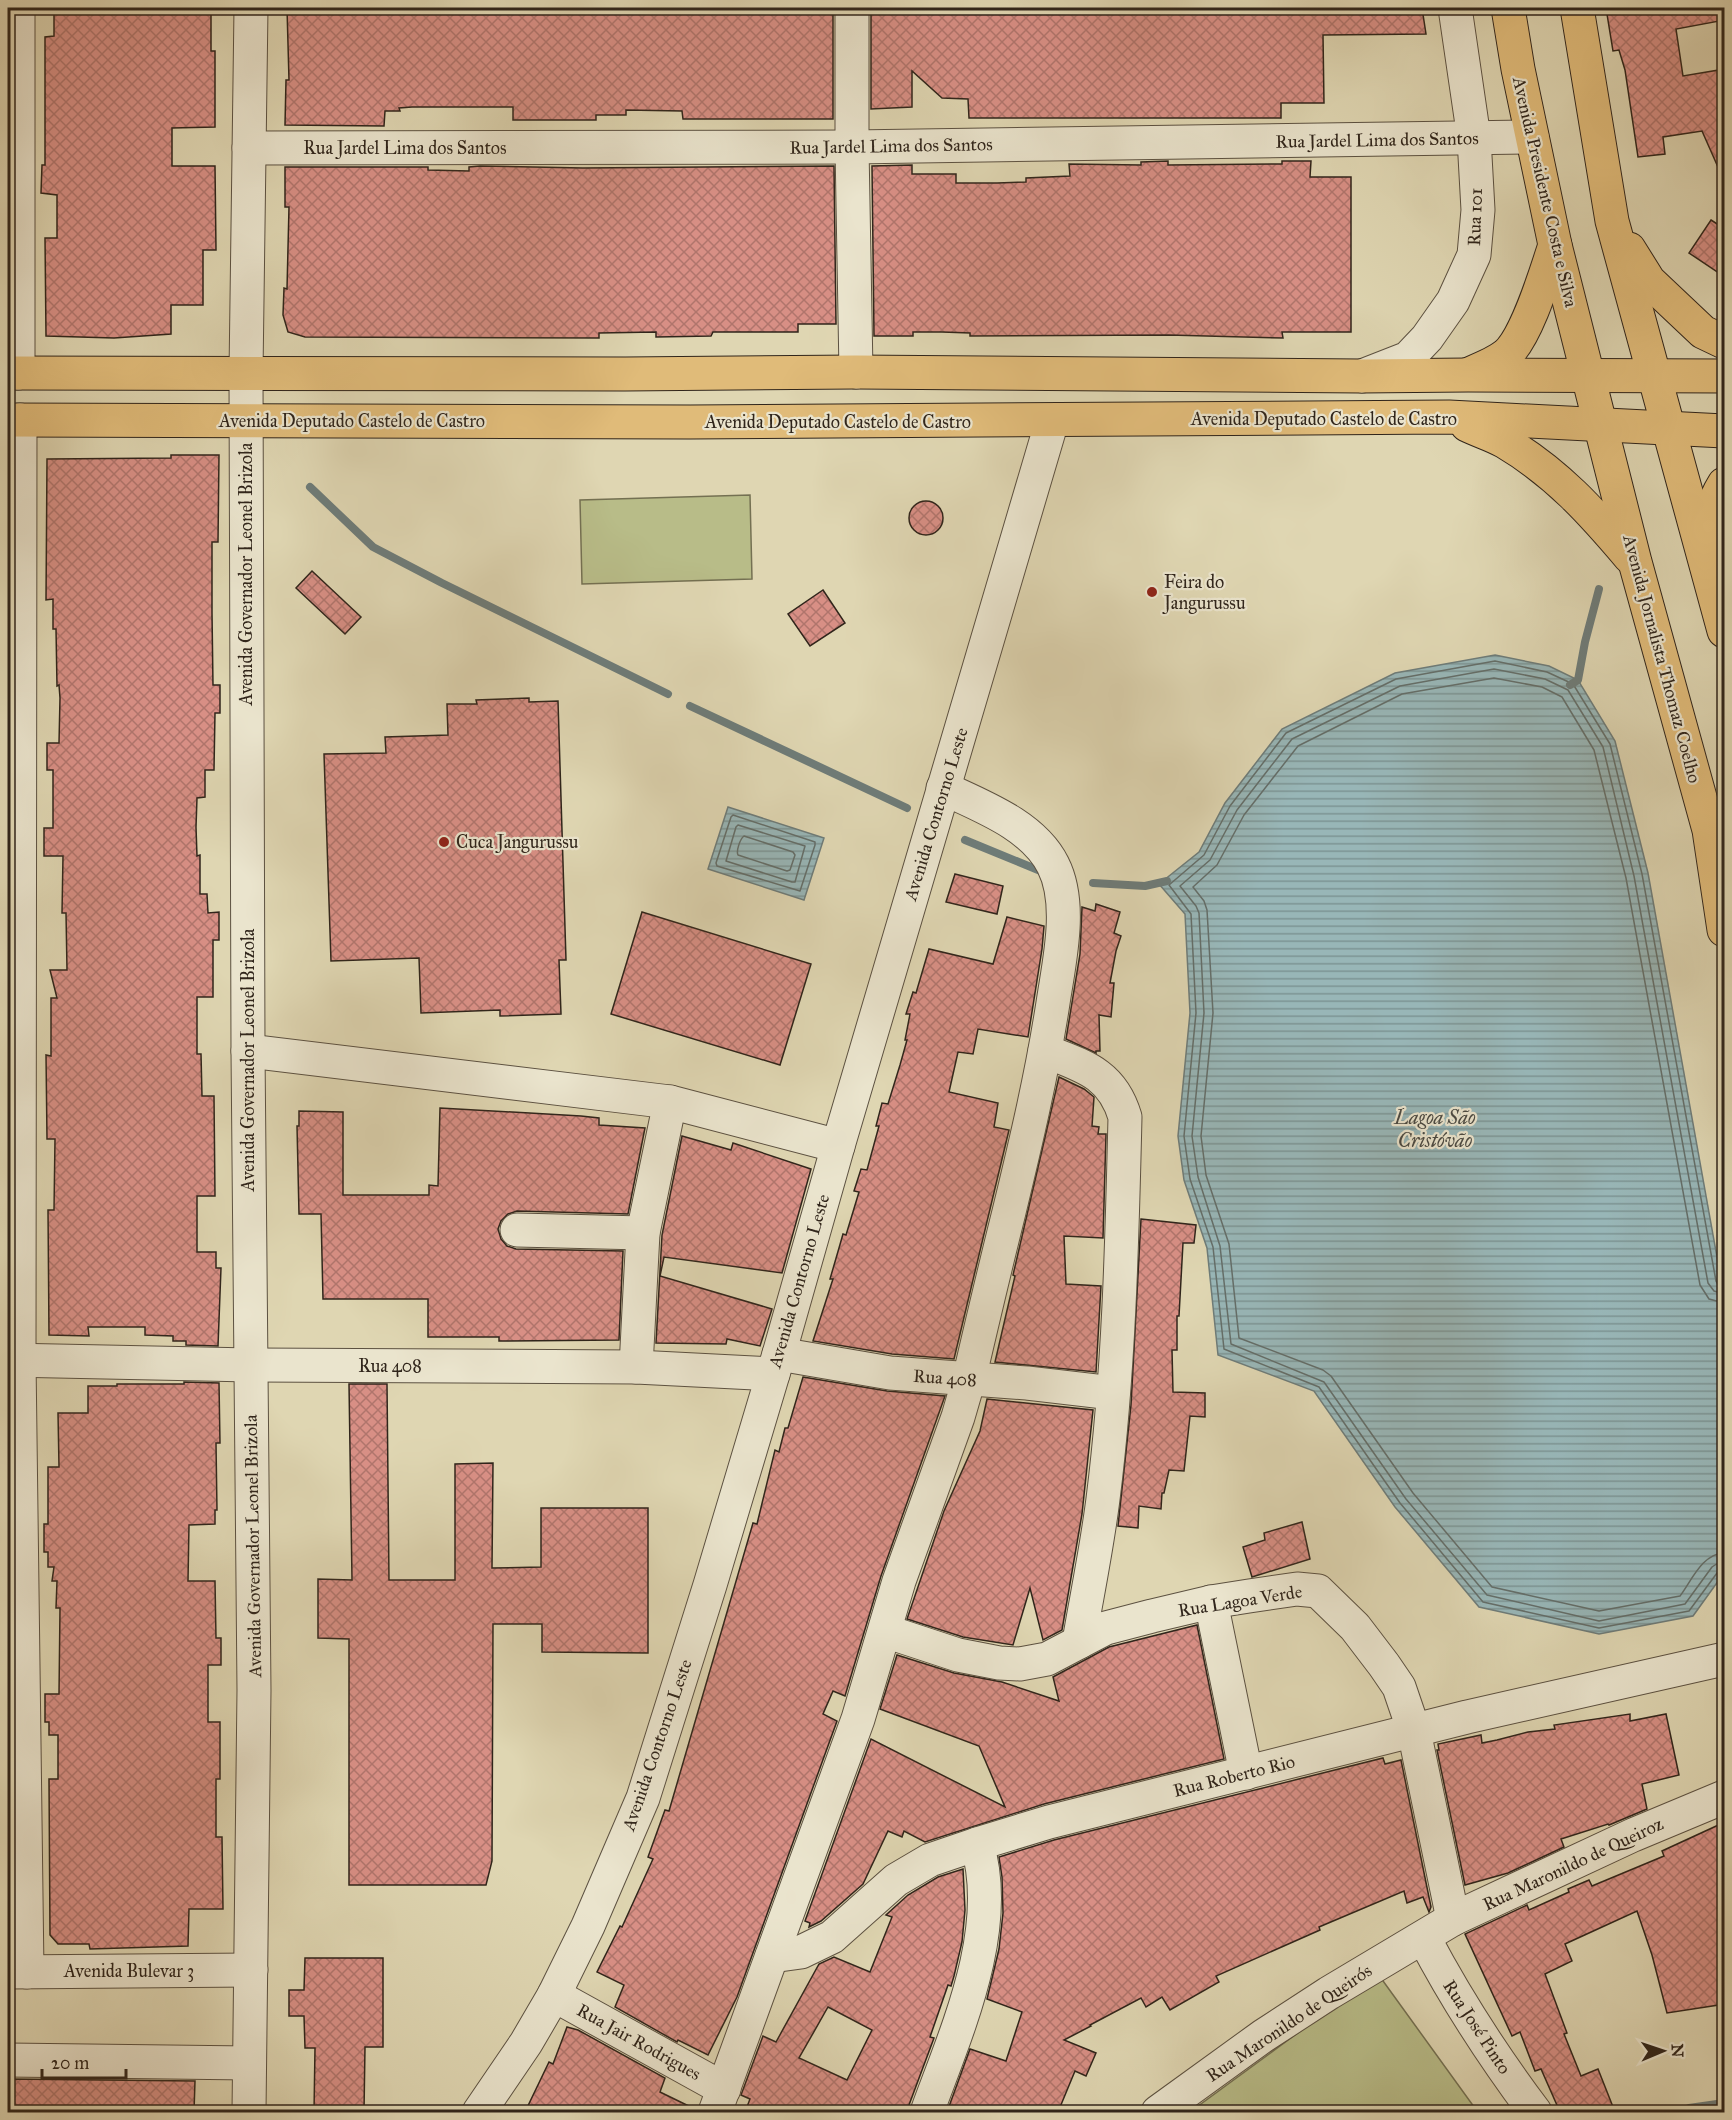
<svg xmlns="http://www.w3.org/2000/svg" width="1732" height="2120" font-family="'IM FELL Great Primer',serif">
<defs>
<pattern id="water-rules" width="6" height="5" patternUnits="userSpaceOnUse" patternTransform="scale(1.5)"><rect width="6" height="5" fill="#98b6b7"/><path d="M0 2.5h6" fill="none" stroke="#7c9494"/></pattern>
<pattern id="building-cross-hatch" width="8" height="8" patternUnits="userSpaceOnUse" patternTransform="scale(1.5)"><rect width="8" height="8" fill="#d88f85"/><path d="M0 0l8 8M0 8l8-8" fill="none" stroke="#b0756c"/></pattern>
</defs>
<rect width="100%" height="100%" fill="#dfd6b2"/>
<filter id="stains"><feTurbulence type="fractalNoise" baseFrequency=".00333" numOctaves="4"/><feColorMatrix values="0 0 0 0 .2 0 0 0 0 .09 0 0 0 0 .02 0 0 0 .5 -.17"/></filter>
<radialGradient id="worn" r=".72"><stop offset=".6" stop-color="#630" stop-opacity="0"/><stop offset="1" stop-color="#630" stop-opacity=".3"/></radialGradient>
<g fill="#b8bc88" stroke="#747052" stroke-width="1.5">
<polygon points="750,495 752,579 582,584 580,500"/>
<polygon points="1378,1974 1477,2111 1190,2112"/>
</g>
<g fill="url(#water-rules)" stroke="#6e7c79" stroke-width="1.5">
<polygon points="1495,655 1549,666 1578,680 1615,741 1648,873 1724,1296 1724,1573 1693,1616 1599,1634 1479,1607 1395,1507 1314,1391 1218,1355 1207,1248 1184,1180 1178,1136 1190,1013 1185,914 1159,884 1199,852 1225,803 1282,729 1395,673"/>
<polygon points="728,807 824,838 804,900 708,869"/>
</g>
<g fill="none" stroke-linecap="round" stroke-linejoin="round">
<g stroke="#646e69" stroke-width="1.5">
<polygon points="733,815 815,842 815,845 800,891 717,866 716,863 731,817"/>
<polygon points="738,825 805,846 795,882 792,882 726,861 736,827"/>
<path d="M744 836 793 852 795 855 790 870 787 871 738 855C736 851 740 839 744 836Z"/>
<polyline points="1724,1287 1719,1286 1716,1281 1642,874 1610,744 1573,684 1547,672 1495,661 1396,679 1286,733 1230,806 1204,855 1169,885 1191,914 1196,1013 1184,1136 1190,1179 1213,1247 1224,1349 1319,1387 1400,1503 1483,1602 1599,1628 1689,1611 1717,1573 1724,1570"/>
<polyline points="1724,1294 1714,1291 1708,1283 1634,876 1603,747 1568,690 1545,679 1494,669 1400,686 1292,739 1237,810 1210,860 1180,886 1196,906 1199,913 1204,1013 1192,1136 1198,1177 1220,1246 1231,1344 1324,1382 1406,1499 1487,1595 1599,1621 1685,1604 1712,1567 1718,1563 1724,1562"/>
<path d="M1724 1303 1709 1299 1700 1285 1626 878 1594 750 1562 697 1542 687 1494 678 1402 694 1298 746 1244 815 1217 865 1193 887 1204 901 1207 910 1213 1013 1201 1136 1206 1175 1229 1244 1239 1338 1323 1370 1331 1376 1413 1493 1492 1587 1599 1611 1680 1596C1692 1580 1702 1554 1724 1553"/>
</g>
<g stroke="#6e7c79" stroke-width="8">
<polyline points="310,487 373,547 442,583 668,694"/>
<polyline points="1570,685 1578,680 1585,642 1599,589"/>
<polyline points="690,706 907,808"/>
<polyline points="965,840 1043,872"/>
<polyline points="1093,883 1145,886 1167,881"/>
<polyline points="1682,2112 1689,2108 1724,2103"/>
</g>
</g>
<g fill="url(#building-cross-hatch)" stroke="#30251b" stroke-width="1.5" fill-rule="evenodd">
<polygon points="54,8 203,8 203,10 211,10 211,51 215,51 215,127 172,128 172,166 215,166 216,250 203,250 203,305 171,305 171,334 114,338 46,336 45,238 57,238 57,195 41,193 42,165 45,165 45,37 54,36"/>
<polygon points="287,8 833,8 833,119 683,119 682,111 626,110 626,115 596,115 596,120 513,120 513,107 412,107 399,108 400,111 385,111 384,126 285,125 286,80 289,80"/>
<polygon points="871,8 1422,8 1426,34 1323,35 1324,103 1281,103 1281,118 969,118 968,99 942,98 912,71 912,107 871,109"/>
<polygon points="1606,8 1725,8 1725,20 1676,29 1683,76 1725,69 1725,183 1702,131 1663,137 1665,154 1638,157 1625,70 1619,50 1613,51"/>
<polygon points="1168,161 1168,165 1282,164 1282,161 1311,161 1310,177 1351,177 1351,332 1282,332 1283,338 1169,335 970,336 970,333 942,332 913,332 913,336 874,336 872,166 912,165 912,174 956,174 956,183 997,183 1026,182 1026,178 1070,176 1069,164 1141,165 1141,162"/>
<polygon points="480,166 583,168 834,166 836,324 798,324 798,332 713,332 711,336 656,337 656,332 599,333 599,338 305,337 288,332 283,315 284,288 287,289 289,207 285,207 285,167 428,167 428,170 469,171 469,167"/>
<polygon points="1711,220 1725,229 1725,277 1689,253"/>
<polygon points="171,455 219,455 218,542 212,542 212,613 213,685 220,685 220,713 215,713 214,770 205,770 205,797 197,798 196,827 197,856 200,855 200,894 207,894 208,913 219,912 219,940 213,940 213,997 197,997 197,1054 201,1054 202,1096 214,1096 215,1196 197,1196 197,1252 216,1252 216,1268 221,1268 218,1346 186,1345 186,1341 173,1341 173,1336 145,1335 145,1327 88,1327 89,1336 49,1335 48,1210 54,1210 55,1139 47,1139 46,1055 51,1056 51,998 57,998 50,970 67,970 66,913 62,913 63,856 44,856 44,828 53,828 53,770 47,770 47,743 59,743 60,698 59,685 57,686 56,629 53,629 53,599 46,600 47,459 171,458"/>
<circle cx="926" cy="518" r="17"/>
<polygon points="312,571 361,617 345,634 296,588"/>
<polygon points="823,590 845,623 810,646 788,614"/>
<polygon points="529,698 529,702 558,701 566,960 559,960 561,1014 500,1016 500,1010 421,1013 419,958 331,961 324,754 386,753 385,737 448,735 447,704 477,704 476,700"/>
<polygon points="955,874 1003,886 997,914 946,902"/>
<polygon points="1096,904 1120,912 1114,933 1121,936 1116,951 1110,983 1114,983 1111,1017 1099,1015 1100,1051 1096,1051 1096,1053 1066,1039 1080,954 1082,907 1095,911"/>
<polygon points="642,912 811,964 780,1065 611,1014"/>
<polygon points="1007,917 1044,926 1042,949 1028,1037 978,1029 973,1054 958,1052 949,1092 998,1103 994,1127 1009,1130 954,1359 892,1354 813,1341 833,1279 830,1279 839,1248 843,1234 846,1235 859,1192 854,1191 861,1169 867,1170 879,1126 876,1126 882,1103 888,1104 900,1065 907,1040 905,1040 910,1014 906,1014 913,992 916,993 929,949 993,964"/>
<polygon points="1059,1077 1084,1089 1094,1097 1092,1126 1099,1127 1098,1134 1106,1134 1103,1238 1064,1236 1066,1284 1101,1286 1096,1372 995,1362 1015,1276 1013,1275"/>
<polygon points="440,1108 581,1116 599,1118 599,1125 645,1128 628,1214 517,1211 508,1214 501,1221 498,1229 501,1239 507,1246 516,1249 623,1251 619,1340 499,1341 499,1337 428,1337 428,1299 323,1299 321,1214 299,1214 297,1126 299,1126 299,1111 343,1112 343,1195 429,1195 429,1185 438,1186"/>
<polygon points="682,1136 731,1150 733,1143 811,1169 782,1273 664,1257 660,1276 772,1309 760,1346 727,1339 726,1344 656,1343 662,1235"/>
<polygon points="1141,1219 1196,1225 1194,1243 1183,1243 1179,1316 1177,1316 1177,1350 1172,1350 1173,1392 1205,1393 1205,1417 1190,1416 1184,1471 1169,1470 1164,1493 1162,1493 1161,1509 1139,1506 1138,1528 1118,1526 1131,1405"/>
<polygon points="803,1377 887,1391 945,1396 881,1576 845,1696 833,1691 823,1714 837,1721 737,1997 708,2055 678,2040 677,2042 615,2007 624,1985 597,1972 620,1926 622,1927 653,1859 648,1857 665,1810 669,1811 753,1523 757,1524 775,1450 779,1452 785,1428 788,1428"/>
<polygon points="184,1382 219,1383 220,1443 216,1443 217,1510 215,1510 215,1524 189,1525 188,1581 215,1581 216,1638 221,1638 221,1665 208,1665 208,1722 220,1722 220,1779 216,1779 216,1837 222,1837 223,1909 189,1909 188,1946 90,1949 89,1944 58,1944 50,1935 49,1779 58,1779 58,1735 49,1735 49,1722 45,1722 45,1694 59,1694 60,1608 56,1608 57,1581 52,1581 54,1567 48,1567 48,1552 44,1552 44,1524 48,1524 48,1467 59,1467 58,1413 88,1413 88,1386 117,1386 117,1384 184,1384"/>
<polygon points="349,1384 387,1384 389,1580 455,1580 455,1464 493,1463 492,1568 541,1567 541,1508 648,1508 648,1653 542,1652 542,1624 493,1624 492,1861 486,1885 349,1885 349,1639 318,1638 318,1579 352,1580"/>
<polygon points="987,1399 1093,1410 1082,1514 1062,1630 1043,1640 1030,1588 1013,1645 963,1637 907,1619 944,1511 980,1431"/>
<polygon points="1302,1522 1310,1559 1252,1577 1243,1547 1265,1540 1264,1533"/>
<polygon points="1197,1625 1224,1759 1044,1804 925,1842 904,1831 902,1837 888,1831 863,1884 821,1921 809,1927 810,1923 805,1921 871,1739 1005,1807 979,1746 880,1709 897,1655 954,1673 1002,1682 1059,1701 1053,1677 1109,1647"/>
<polygon points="1630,1714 1630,1721 1666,1714 1679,1775 1642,1784 1647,1809 1609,1825 1608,1824 1561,1839 1564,1847 1508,1873 1465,1885 1437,1750 1439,1750 1438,1744 1481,1735 1482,1743 1497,1740 1528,1732 1555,1729 1554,1725"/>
<polygon points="1383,1758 1385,1764 1401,1760 1431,1907 1429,1912 1423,1897 1407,1903 1404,1891 1319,1927 1320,1930 1216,1976 1219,1982 1170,2010 1162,1997 1146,2007 1141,1998 1090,2025 1091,2026 1064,2040 1096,2053 1086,2076 1075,2071 1058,2112 947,2112 970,2049 1006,2061 1022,2012 987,1999 999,1949 1003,1913 1002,1877 999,1857 1054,1840"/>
<polygon points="1725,1822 1725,2004 1667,2013 1652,1955 1637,1911 1565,1944 1572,1961 1545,1974 1567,2033 1564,2034 1581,2076 1598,2069 1615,2112 1560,2112 1541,2069 1535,2071 1520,2032 1512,2036 1465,1934 1527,1905 1529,1910 1569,1892 1568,1889 1589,1880 1592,1886 1664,1856 1662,1851"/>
<path d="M963 1869 965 1910 962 1942 954 1976 951 1986 948 1985 930 2037 934 2038 909 2105V2112H745L750 2099 741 2095 763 2036 776 2042 819 1964 834 1957 870 1972 892 1917 886 1915 908 1895 938 1877ZM828 2007 872 2030 847 2080 799 2058Z"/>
<polygon points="305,1958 383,1958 383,2047 365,2047 364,2112 314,2112 315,2048 305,2048 304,2016 289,2016 289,1990 304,1990"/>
<polygon points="567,2027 578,2030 665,2078 660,2092 697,2110 697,2112 525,2112 549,2062 553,2064"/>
<polygon points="8,2079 195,2081 194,2112 8,2112"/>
</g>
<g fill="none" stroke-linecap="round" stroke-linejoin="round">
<defs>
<g id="minor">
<polyline points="18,8 18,373"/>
<polyline points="852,8 852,147 856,372"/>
<polyline points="249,148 852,147 1532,137"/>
<polyline points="1362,376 1408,358 1427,338 1453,301 1474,255 1478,210 1474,138 1455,8"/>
<polyline points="20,420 19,1360 27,1972"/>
<polyline points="248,1051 670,1102"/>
<path d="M1045 1051C1083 1066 1112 1073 1125 1117 1122 1244 1119 1372 1103 1499 1097 1547 1087 1595 1079 1642"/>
<polyline points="517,1230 643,1233"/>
<polyline points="779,1354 890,1373 1027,1383 1113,1393"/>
<polyline points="8,1360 251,1365 636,1367 773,1374"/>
<polyline points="636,1367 643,1233 670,1102 838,1146"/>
<polyline points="1211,1602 1246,1773"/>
<polyline points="885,1631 958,1655 999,1663 1020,1664 1047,1659 1106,1628 1152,1616 1211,1602 1249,1596 1297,1589 1318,1591 1355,1627 1384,1665 1399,1687 1414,1731 1453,1919"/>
<path d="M1424 1938C1456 1999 1493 2056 1535 2112"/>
<polyline points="772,1956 801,1952 832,1937 896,1880 930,1860 977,1844 1049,1822 1467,1717 1724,1659"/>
<polyline points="8,1972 251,1970"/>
<polyline points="554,1995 724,2089"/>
<polyline points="8,2060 249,2063"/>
<polyline points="249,2112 254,1690 248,1051 246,373 251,8"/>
<polyline points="479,2112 526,2043 554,1995 588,1926 643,1798 710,1585 779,1354 838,1146 1052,421"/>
<path d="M715 2112 858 1719 899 1581 958 1417 969 1379C982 1323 995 1268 1009 1212 1026 1142 1042 1074 1053 1003 1059 962 1073 904 1053 865 1033 825 981 806 943 788"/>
<path d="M927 2112C956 2032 1003 1930 977 1844"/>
<polyline points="1158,2112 1263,2036 1329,1993 1453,1919 1633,1835 1724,1797"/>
</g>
<g id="major">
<polyline points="1508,8 1518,69 1555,245 1635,562 1709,830 1724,930"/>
<polyline points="1577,8 1612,221 1724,631"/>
<polyline points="1629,249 1649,281 1703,332 1724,342"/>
<polyline points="8,373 625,374 856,372 1361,376 1468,375 1724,376"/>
<path d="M1469 374C1481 369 1496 363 1506 355 1527 337 1546 272 1555 245"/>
<polyline points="8,420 690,422 1449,417 1724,431"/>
<path d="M1467 425C1479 431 1493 435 1505 442 1557 473 1592 512 1630 557"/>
<path d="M1704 546C1707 524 1712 503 1724 484"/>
</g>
</defs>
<use href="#minor" stroke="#5c5141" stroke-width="35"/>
<use href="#major" stroke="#30251b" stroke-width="35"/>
<use href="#minor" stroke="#eae4cd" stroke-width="33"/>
<use href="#major" stroke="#e0bb79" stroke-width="33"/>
</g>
<g fill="#8f2418" stroke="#eae4cd" stroke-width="2">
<circle cx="1152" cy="592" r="6"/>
<circle cx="444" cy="842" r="6"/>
</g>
<g text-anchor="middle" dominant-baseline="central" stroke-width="4.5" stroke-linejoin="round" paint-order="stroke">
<g font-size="18" fill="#30251b" stroke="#eae4cd">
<text transform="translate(1377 140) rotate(-1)">Rua Jardel Lima dos Santos</text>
<text transform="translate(891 146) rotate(-1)">Rua Jardel Lima dos Santos</text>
<text x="405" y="148">Rua Jardel Lima dos Santos</text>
<text transform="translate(1545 192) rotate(77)">Avenida Presidente Costa e Silva</text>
<text transform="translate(1475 217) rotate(-88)">Rua 101</text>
<text x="1324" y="419">Avenida Deputado Castelo de Castro</text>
<text x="352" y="421">Avenida Deputado Castelo de Castro</text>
<text x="838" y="422">Avenida Deputado Castelo de Castro</text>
<text transform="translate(246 574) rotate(-90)">Avenida Governador Leonel Brizola</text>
<text transform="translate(1662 659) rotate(75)">Avenida Jornalista Thomaz Coelho</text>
<text transform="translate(936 814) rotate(-73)">Avenida Contorno Leste</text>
<text transform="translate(248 1060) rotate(-90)">Avenida Governador Leonel Brizola</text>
<text transform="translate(799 1281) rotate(-74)">Avenida Contorno Leste</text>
<text x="390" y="1366">Rua 408</text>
<text transform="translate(945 1378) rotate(4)">Rua 408</text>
<text transform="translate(253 1546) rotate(-91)">Avenida Governador Leonel Brizola</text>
<text transform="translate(1240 1601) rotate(-9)">Rua Lagoa Verde</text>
<text transform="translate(657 1745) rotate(-71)">Avenida Contorno Leste</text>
<text transform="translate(1234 1776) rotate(-14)">Rua Roberto Rio</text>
<text transform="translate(1573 1864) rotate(-25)">Rua Maronildo de Queiroz</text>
<text x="129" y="1971">Avenida Bulevar 3</text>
<text transform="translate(1289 2023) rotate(-34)">Rua Maronildo de Queirós</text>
<text transform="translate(1477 2027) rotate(57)">Rua José Pinto</text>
<text transform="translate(639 2042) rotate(29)">Rua Jair Rodrigues</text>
</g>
<g font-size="18" fill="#30251b" stroke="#eae4cd" text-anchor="start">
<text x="1164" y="582">Feira do<tspan x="1164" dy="21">Jangurussu</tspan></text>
<text x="456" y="842">Cuca Jangurussu</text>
</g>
<g font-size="20" font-style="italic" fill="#4a4942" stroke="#eae4cd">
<text x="1435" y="1117">Lagoa São<tspan x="1435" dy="23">Cristóvão</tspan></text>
</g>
</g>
<rect width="1732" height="2120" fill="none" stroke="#dfd6b2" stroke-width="30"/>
<rect x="9" y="9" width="1714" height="2102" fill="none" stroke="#30251b" stroke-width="3"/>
<rect x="15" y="15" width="1702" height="2090" fill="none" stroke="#30251b" stroke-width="1.5"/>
<g transform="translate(1663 2051) rotate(88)" stroke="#eae4cd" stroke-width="4.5" paint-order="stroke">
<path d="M0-4.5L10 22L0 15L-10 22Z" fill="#30251b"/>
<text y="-9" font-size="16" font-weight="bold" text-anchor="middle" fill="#30251b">N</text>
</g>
<path d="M42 2069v9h84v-9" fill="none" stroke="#30251b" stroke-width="3"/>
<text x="51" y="2069" font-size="18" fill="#30251b" stroke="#eae4cd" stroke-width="4.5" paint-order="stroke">20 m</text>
<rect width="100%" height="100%" filter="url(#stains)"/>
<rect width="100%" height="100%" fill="url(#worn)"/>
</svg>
